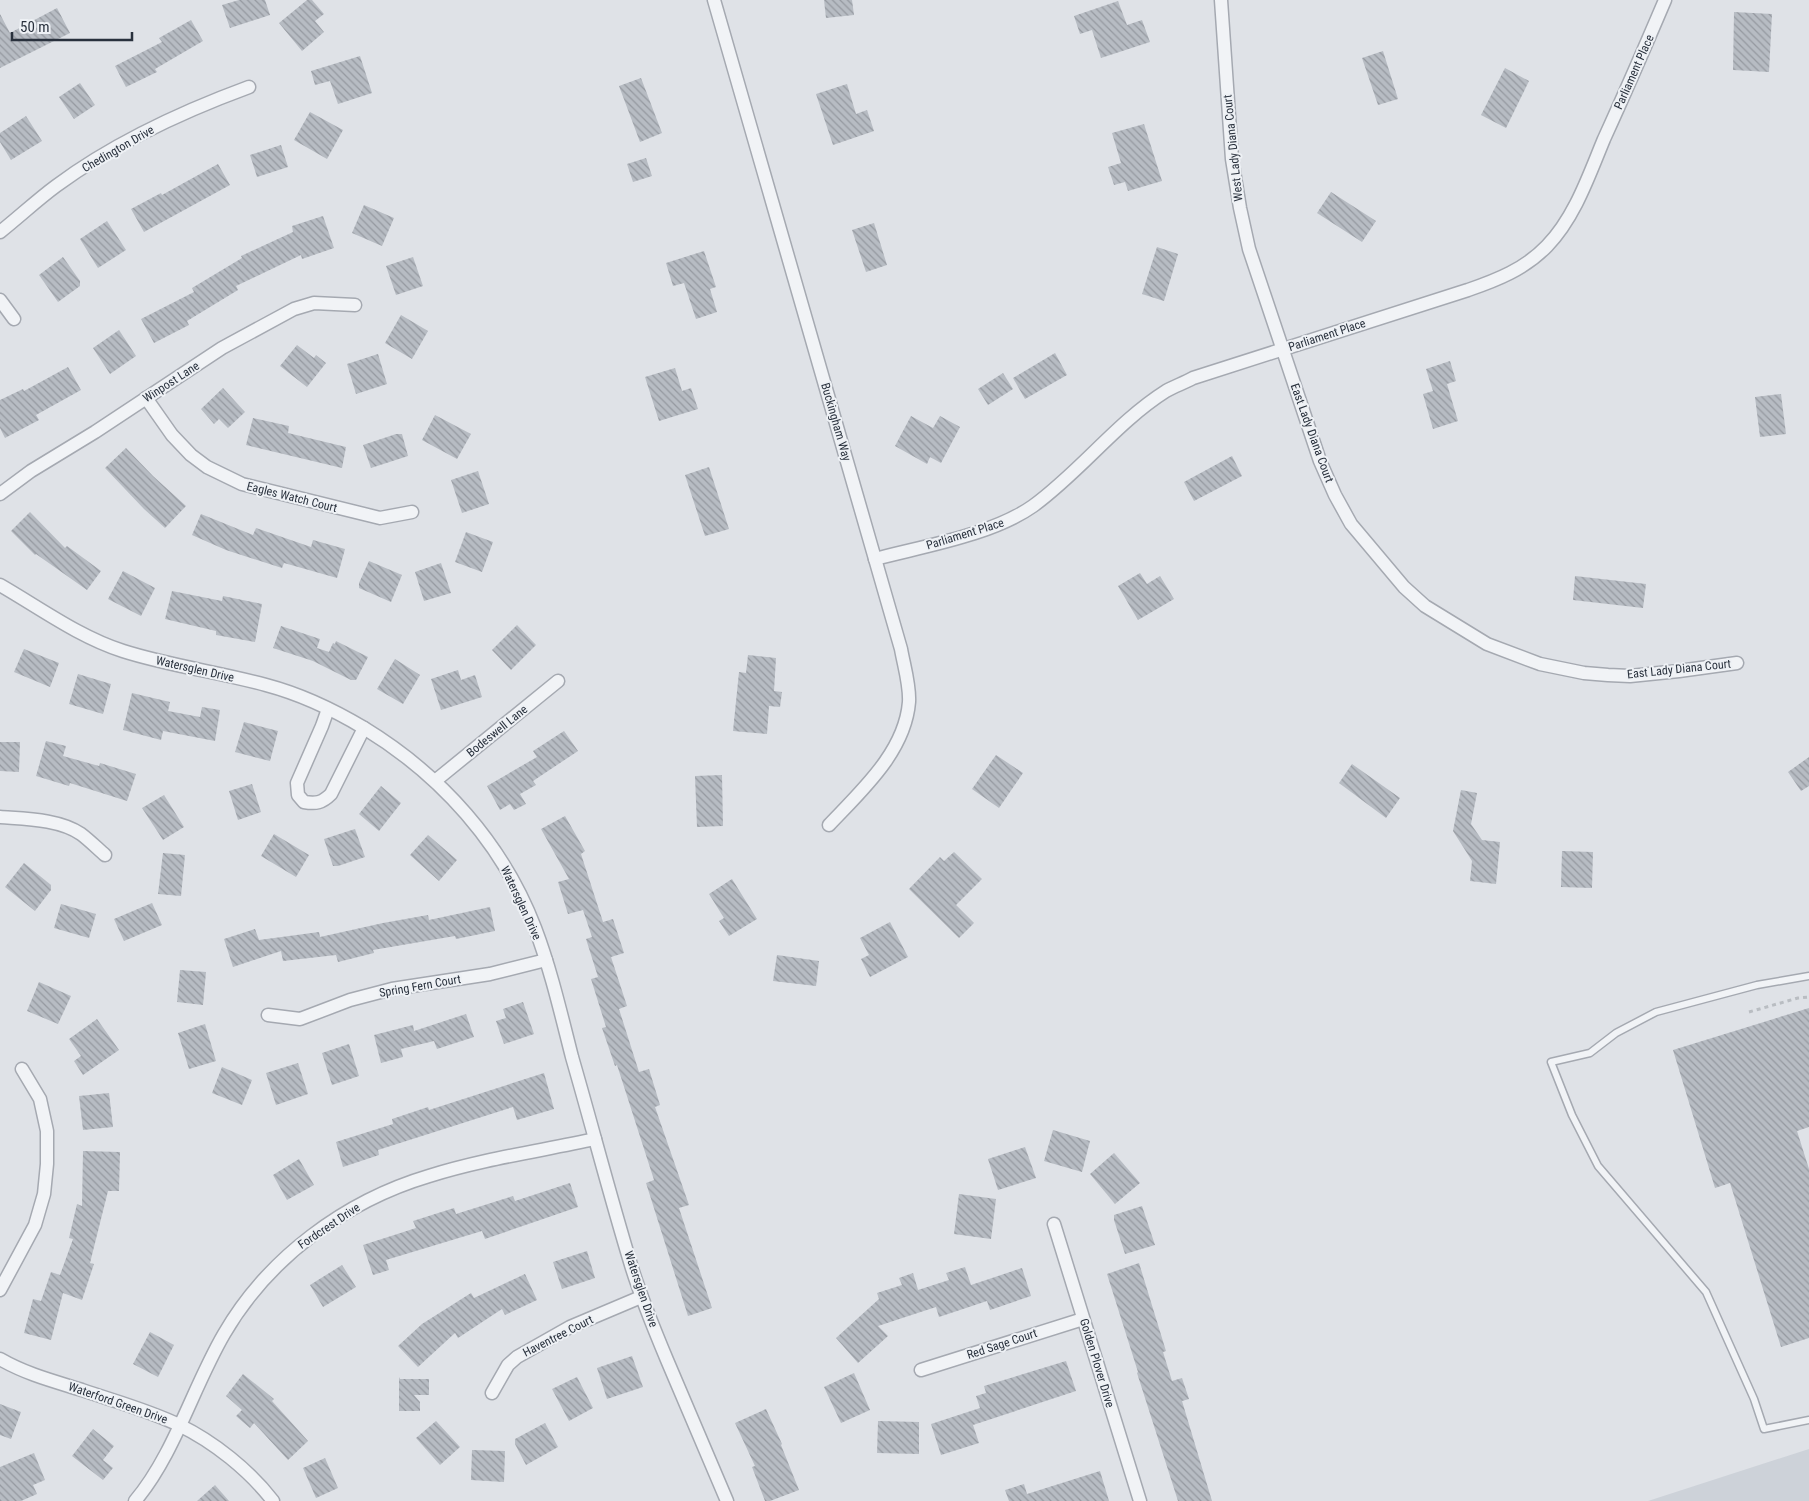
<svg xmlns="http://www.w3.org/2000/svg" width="1809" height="1501" font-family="'Roboto Condensed',sans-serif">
<defs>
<pattern id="building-back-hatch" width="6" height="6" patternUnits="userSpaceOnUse" patternTransform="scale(1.25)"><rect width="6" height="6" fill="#b7bcc3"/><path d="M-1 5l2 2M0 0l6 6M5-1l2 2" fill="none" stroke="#9599a0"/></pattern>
</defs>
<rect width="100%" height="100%" fill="#dfe2e7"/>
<polygon fill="#cdd2d9" points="1809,1449 1809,1501 1648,1501"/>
<g fill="url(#building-back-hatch)">
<polygon points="239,0 265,0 270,15 230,28 222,5"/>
<polygon points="307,0 312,0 324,14 315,21 324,32 302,51 279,23"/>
<polygon points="824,0 852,0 854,15 826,18"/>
<polygon points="1118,1 1127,25 1142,20 1150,42 1101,58 1092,30 1080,34 1074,16"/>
<polygon points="57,8 70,33 0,68 0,14 10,33"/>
<polygon points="1734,12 1772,14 1769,72 1733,70"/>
<polygon points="191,20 203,41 155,69 157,72 126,87 115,66 162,42 159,38"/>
<polygon points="1383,51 1398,99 1378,105 1362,58"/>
<polygon points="360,56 372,93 338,104 330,81 315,85 311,71"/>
<polygon points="1505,68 1529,81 1506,128 1481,115"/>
<polygon points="641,78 662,133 640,142 619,86"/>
<polygon points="80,83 95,105 74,119 59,97"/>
<polygon points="847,84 856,114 867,110 874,131 833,145 816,94"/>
<polygon points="310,112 343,130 327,159 294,140"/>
<polygon points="26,116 42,141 11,160 0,142 0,133"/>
<polygon points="1144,124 1162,181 1128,191 1125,182 1114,185 1108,167 1121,163 1112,133"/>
<polygon points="281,145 288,167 257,177 250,155"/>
<polygon points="646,158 652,176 633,182 627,164"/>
<polygon points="218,164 230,185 144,232 131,209 161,193 162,195"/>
<polygon points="1331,192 1376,221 1362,242 1317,213"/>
<polygon points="364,205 394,218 382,246 352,233"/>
<polygon points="323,216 334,248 302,259 301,255 236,286 238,290 187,321 189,325 154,343 141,319 194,292 192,288 242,258 241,256 293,232 292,226"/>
<polygon points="107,221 126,250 98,268 80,239"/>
<polygon points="874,223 887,265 866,272 852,230"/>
<polygon points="1157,247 1178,254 1164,301 1142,294"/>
<polygon points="704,251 716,287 710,289 717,312 696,319 684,283 673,286 666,263"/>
<polygon points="63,257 80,281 80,286 58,302 39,275"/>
<polygon points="413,257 423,286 396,295 386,266"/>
<polygon points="401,315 428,331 412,359 385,343"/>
<polygon points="119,330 136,356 110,374 93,348"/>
<polygon points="297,345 314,358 316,355 326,363 307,387 280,366"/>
<polygon points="1055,353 1067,375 1025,399 1013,378"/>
<polygon points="378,354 387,384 356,394 347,364"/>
<polygon points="1450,361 1456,381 1447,384 1458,421 1433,429 1423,394 1433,391 1426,369"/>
<polygon points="68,367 81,390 36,415 39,420 5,438 0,428 0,400 23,389 24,391"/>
<polygon points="675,368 682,391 691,388 698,409 659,421 645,377"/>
<polygon points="1003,373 1013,389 988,405 978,389"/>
<polygon points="223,388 245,412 228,428 219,419 214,424 201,409"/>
<polygon points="1781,394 1786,434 1760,437 1755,397"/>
<polygon points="435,415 471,434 457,459 422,440"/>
<polygon points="911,416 933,428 940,416 960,427 941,463 930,457 927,464 895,446"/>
<polygon points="253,418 289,426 288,433 346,447 342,468 246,445"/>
<polygon points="396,434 402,434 408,456 371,468 363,445"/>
<polygon points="126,448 153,476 186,506 165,528 144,509 105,468"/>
<polygon points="1232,456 1242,476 1194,501 1184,482"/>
<polygon points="709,467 729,529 705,536 685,475"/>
<polygon points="478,471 489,504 462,513 451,480"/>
<polygon points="30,512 65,548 67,546 101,571 87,590 36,554 35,555 11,531"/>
<polygon points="201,514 253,535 256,528 311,547 313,540 345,549 337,578 284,563 282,568 226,550 192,535"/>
<polygon points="466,532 493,542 482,572 455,562"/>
<polygon points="369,561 402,575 391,602 359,588 359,583"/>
<polygon points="441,563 451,593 424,601 415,572"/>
<polygon points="123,571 155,588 141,616 108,599"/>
<polygon points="1140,573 1147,584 1160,576 1174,599 1138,620 1118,586"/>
<polygon points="1575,576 1646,584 1643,608 1573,600"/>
<polygon points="172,591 222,601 223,596 262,604 255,642 216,635 216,631 165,619"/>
<polygon points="517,625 536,645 511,670 492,650"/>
<polygon points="281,626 320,639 317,648 329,652 333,643 335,644 336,641 368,657 356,680 351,680 313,661 273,648"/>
<polygon points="24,649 59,663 50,687 14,672"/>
<polygon points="748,655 776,658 774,691 782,692 780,707 769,706 767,734 733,731 739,672 746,673"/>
<polygon points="395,659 420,675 403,704 377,689"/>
<polygon points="458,670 461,680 475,675 482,697 441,710 431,679"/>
<polygon points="78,674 111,684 103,714 69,704"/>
<polygon points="132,693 170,702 168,711 200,717 202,707 220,710 215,741 163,731 161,740 123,730"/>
<polygon points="244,722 278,731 270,761 235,752"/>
<polygon points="564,731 578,751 533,781 536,785 520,794 526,804 514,810 510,804 500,810 487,786 537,757 533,751"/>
<polygon points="46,741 66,746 63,756 99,766 100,763 136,774 127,801 70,783 69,786 36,776"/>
<polygon points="0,742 20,742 19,772 0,771"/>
<polygon points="996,755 1023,773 999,808 972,789"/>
<polygon points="1809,757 1809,786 1801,791 1788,772"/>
<polygon points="1352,764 1400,798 1386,818 1339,783"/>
<polygon points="722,775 723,826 697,827 695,776"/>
<polygon points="252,784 261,812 238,820 229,791"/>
<polygon points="381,786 401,803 379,831 359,814"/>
<polygon points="1461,790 1477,793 1471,824 1482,840 1500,842 1496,884 1470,881 1472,861 1453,831"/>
<polygon points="164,795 184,827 163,840 142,808"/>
<polygon points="565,816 585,851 581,854 603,922 613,919 624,953 611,957 627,1006 619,1009 639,1072 649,1069 660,1105 655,1107 689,1205 679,1208 712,1308 688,1316 646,1183 654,1180 617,1065 615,1066 602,1028 606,1027 591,979 598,977 586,939 592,937 583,910 568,914 558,882 569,879 541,829"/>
<polygon points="355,829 365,857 338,866 333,866 324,839"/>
<polygon points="274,834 309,855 296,877 261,856"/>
<polygon points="428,835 457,860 439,881 410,855"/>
<polygon points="1562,851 1593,852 1592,888 1561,887"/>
<polygon points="954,852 982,879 956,905 974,923 959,938 909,889 940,857 944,861"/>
<polygon points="163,853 185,855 181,896 158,894"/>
<polygon points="24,863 51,885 51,890 35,911 5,887"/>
<polygon points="732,879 757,919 729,936 719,921 724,918 709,894"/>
<polygon points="152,903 162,925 124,941 114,919"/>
<polygon points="61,904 96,914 89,938 54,928"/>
<polygon points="490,907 495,931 456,939 455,936 373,950 374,953 338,962 336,955 283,961 281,951 233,967 224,939 255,929 259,940 319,932 320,937 383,923 428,915 429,920"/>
<polygon points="890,922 908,957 870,977 861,959 869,955 860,938"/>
<polygon points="777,955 819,961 816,986 773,981"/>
<polygon points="180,970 206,972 203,1005 177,1002"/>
<polygon points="39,982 71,996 58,1024 27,1011"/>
<polygon points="523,1002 534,1034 504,1044 496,1021 506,1018 503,1009"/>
<polygon points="1809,1008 1809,1127 1797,1131 1809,1169 1809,1338 1781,1347 1730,1183 1715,1188 1673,1050"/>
<polygon points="466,1014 474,1037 437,1049 434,1041 401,1049 403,1057 381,1063 374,1035 413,1025 414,1031"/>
<polygon points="97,1019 119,1050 83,1075 74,1061 81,1056 69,1039"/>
<polygon points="205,1024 216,1061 189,1069 178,1033"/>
<polygon points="349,1044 359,1076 332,1085 322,1053"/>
<polygon points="298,1063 308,1094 276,1105 266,1073"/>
<polygon points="222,1067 252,1080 242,1105 212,1093"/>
<polygon points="544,1073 554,1109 517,1120 513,1107 378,1150 379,1155 343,1167 336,1142 393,1124 392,1119 428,1107 429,1110"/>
<polygon points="109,1093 113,1127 83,1130 79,1096"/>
<polygon points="1053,1130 1090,1141 1082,1172 1044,1161"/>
<polygon points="1025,1147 1036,1178 998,1190 988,1159"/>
<polygon points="83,1151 120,1152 119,1191 108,1191 90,1263 94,1264 82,1300 63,1293 51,1340 24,1333 33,1299 41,1301 51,1272 60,1275 73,1239 69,1238 77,1204 82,1206"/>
<polygon points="1114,1153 1140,1183 1115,1204 1090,1174"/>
<polygon points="299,1159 314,1185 287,1200 273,1175"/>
<polygon points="570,1183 578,1207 485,1239 482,1231 386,1260 389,1270 373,1275 363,1245 416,1228 413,1221 454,1208 456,1214 513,1196 515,1201"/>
<polygon points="959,1194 996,1199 991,1239 954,1234"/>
<polygon points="1142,1206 1155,1245 1125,1254 1114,1220 1114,1215"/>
<polygon points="587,1251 595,1278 562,1289 553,1262"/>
<polygon points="1139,1263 1166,1351 1163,1352 1172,1381 1182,1378 1189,1399 1182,1401 1212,1501 1178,1501 1137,1373 1138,1372 1107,1274"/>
<polygon points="342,1265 356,1287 323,1307 310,1285"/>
<polygon points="965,1267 971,1285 1022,1268 1031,1296 990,1310 987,1301 939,1317 936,1307 878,1326 888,1336 858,1363 836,1338 879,1299 877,1293 902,1285 899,1278 913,1273 918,1290 949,1280 946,1273"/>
<polygon points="525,1274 537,1300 505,1315 502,1309 458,1338 455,1333 418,1367 398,1346 422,1324 471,1293 474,1298"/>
<polygon points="150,1332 174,1345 158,1377 133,1364"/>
<polygon points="632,1356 643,1387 607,1399 597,1368"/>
<polygon points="1066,1361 1076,1391 973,1425 979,1443 941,1455 931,1424 980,1408 976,1396 986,1393 984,1386"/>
<polygon points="854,1373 870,1410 841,1423 824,1387"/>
<polygon points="243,1374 274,1399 272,1401 308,1441 288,1460 254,1423 250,1428 236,1416 242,1410 226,1396"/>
<polygon points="399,1377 400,1379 429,1379 429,1395 414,1395 420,1402 420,1411 399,1411"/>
<polygon points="577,1377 593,1408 569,1421 552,1389"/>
<polygon points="0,1404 21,1412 11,1439 0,1435"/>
<polygon points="766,1409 782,1444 781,1445 799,1490 770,1501 765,1501 752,1467 755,1466 735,1423"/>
<polygon points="436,1421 460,1447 440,1465 416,1438"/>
<polygon points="878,1421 919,1422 919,1454 877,1453"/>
<polygon points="545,1423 558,1447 526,1465 515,1444 515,1439"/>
<polygon points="93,1429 114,1446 103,1460 113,1468 103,1480 72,1456"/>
<polygon points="472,1450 505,1451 504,1482 471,1480"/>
<polygon points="34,1453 45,1480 33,1485 37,1494 21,1501 0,1501 0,1467"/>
<polygon points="325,1458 338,1488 316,1498 303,1468"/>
<polygon points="1100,1471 1109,1501 1009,1501 1005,1490 1024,1484 1027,1494"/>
<polygon points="215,1485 229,1501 197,1501"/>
</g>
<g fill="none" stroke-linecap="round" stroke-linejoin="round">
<defs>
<polyline id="service" points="1809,976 1757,985 1656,1012 1616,1033 1590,1053 1551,1062 1572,1115 1598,1166 1706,1292 1754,1399 1764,1429 1809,1420"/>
<g id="minor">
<path d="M714 0 901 649C904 666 910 685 909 702 905 752 861 791 829 825"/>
<polyline points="1221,0 1232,159 1240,208 1249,249 1320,461 1335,495 1351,524 1404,587 1425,606 1487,644 1540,664 1584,673 1608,675 1630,676 1679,671 1737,663"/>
<path d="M0 232C19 217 37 200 56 186 114 143 181 112 249 87"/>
<polyline points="0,300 14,319"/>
<polyline points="146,398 172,435 191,455 207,467 242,484 380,518 412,512"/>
<polyline points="0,494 31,471 95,432 222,348 294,309 314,303 355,305"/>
<path d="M875 559C924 546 992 535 1033 506 1080 472 1117 422 1166 391 1175 386 1184 383 1193 378L1468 290C1497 280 1525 269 1547 246 1575 217 1589 175 1604 139 1625 93 1645 47 1665 0"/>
<path d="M0 585C40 608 79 637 123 651 170 666 219 672 266 685 300 694 334 710 364 728 441 775 503 844 535 928 551 970 561 1014 572 1057 592 1126 610 1196 631 1265 641 1298 654 1329 667 1360 687 1407 707 1454 727 1501"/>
<path d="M328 709 322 726 297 783 298 795 304 802C316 804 322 803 331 794L364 728"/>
<polyline points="435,781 558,681"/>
<path d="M0 817C25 819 59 819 81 834 89 840 97 848 105 855"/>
<polyline points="268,1015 300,1019 350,1000 392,989 490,974 546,960"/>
<polyline points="1054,1224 1140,1501"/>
<polyline points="0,1290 35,1225 44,1194 47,1164 47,1131 40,1099 22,1069"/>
<path d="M0 1359C26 1374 53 1381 82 1390 114 1401 148 1410 179 1425 214 1442 249 1470 273 1501"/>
<polyline points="921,1370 1083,1319"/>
<polyline points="492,1393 508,1365 517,1357 570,1327 641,1297"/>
<path d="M135 1501C174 1455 193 1387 224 1334 268 1258 345 1201 429 1176 483 1159 540 1151 595 1139"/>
</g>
</defs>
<use href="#service" stroke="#a5a9b1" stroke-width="9"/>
<use href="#minor" stroke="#a5a9b1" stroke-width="15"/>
<polyline stroke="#b9bdc2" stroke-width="3" stroke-dasharray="4 4" stroke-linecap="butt" points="1749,1012 1798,998 1809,997"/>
<use href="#service" stroke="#f1f3f6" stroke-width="6"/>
<use href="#minor" stroke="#f1f3f6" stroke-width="12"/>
</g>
<g text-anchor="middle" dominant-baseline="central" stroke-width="4" stroke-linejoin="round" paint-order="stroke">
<g font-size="12" fill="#29313d" stroke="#eef1f5">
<text transform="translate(1634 72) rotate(-66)">Parliament Place</text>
<text transform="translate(1233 148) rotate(-96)">West Lady Diana Court</text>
<text transform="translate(118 149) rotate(-30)">Chedington Drive</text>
<text transform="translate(1327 335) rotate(-18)">Parliament Place</text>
<text transform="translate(171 382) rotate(-33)">Winpost Lane</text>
<text transform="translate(836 422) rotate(74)">Buckingham Way</text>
<text transform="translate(1312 433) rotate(70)">East Lady Diana Court</text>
<text transform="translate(292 497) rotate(14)">Eagles Watch Court</text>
<text transform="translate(965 534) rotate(-17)">Parliament Place</text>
<text transform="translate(195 669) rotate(13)">Watersglen Drive</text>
<text transform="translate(1679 669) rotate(-6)">East Lady Diana Court</text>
<text transform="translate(497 731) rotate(-39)">Bodeswell Lane</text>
<text transform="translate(521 903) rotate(65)">Watersglen Drive</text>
<text transform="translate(420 986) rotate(-10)">Spring Fern Court</text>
<text transform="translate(329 1226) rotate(-34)">Fordcrest Drive</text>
<text transform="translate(641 1289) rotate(71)">Watersglen Drive</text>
<text transform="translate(558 1336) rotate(-27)">Haventree Court</text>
<text transform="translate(1002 1344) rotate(-18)">Red Sage Court</text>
<text transform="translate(1097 1363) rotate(73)">Golden Plover Drive</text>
<text transform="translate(118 1403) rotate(19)">Waterford Green Drive</text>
</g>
</g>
<path d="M12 32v8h120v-8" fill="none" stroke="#29313d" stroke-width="2.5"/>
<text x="20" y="32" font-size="15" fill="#29313d" stroke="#eef1f5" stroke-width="4" paint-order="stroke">50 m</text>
</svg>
